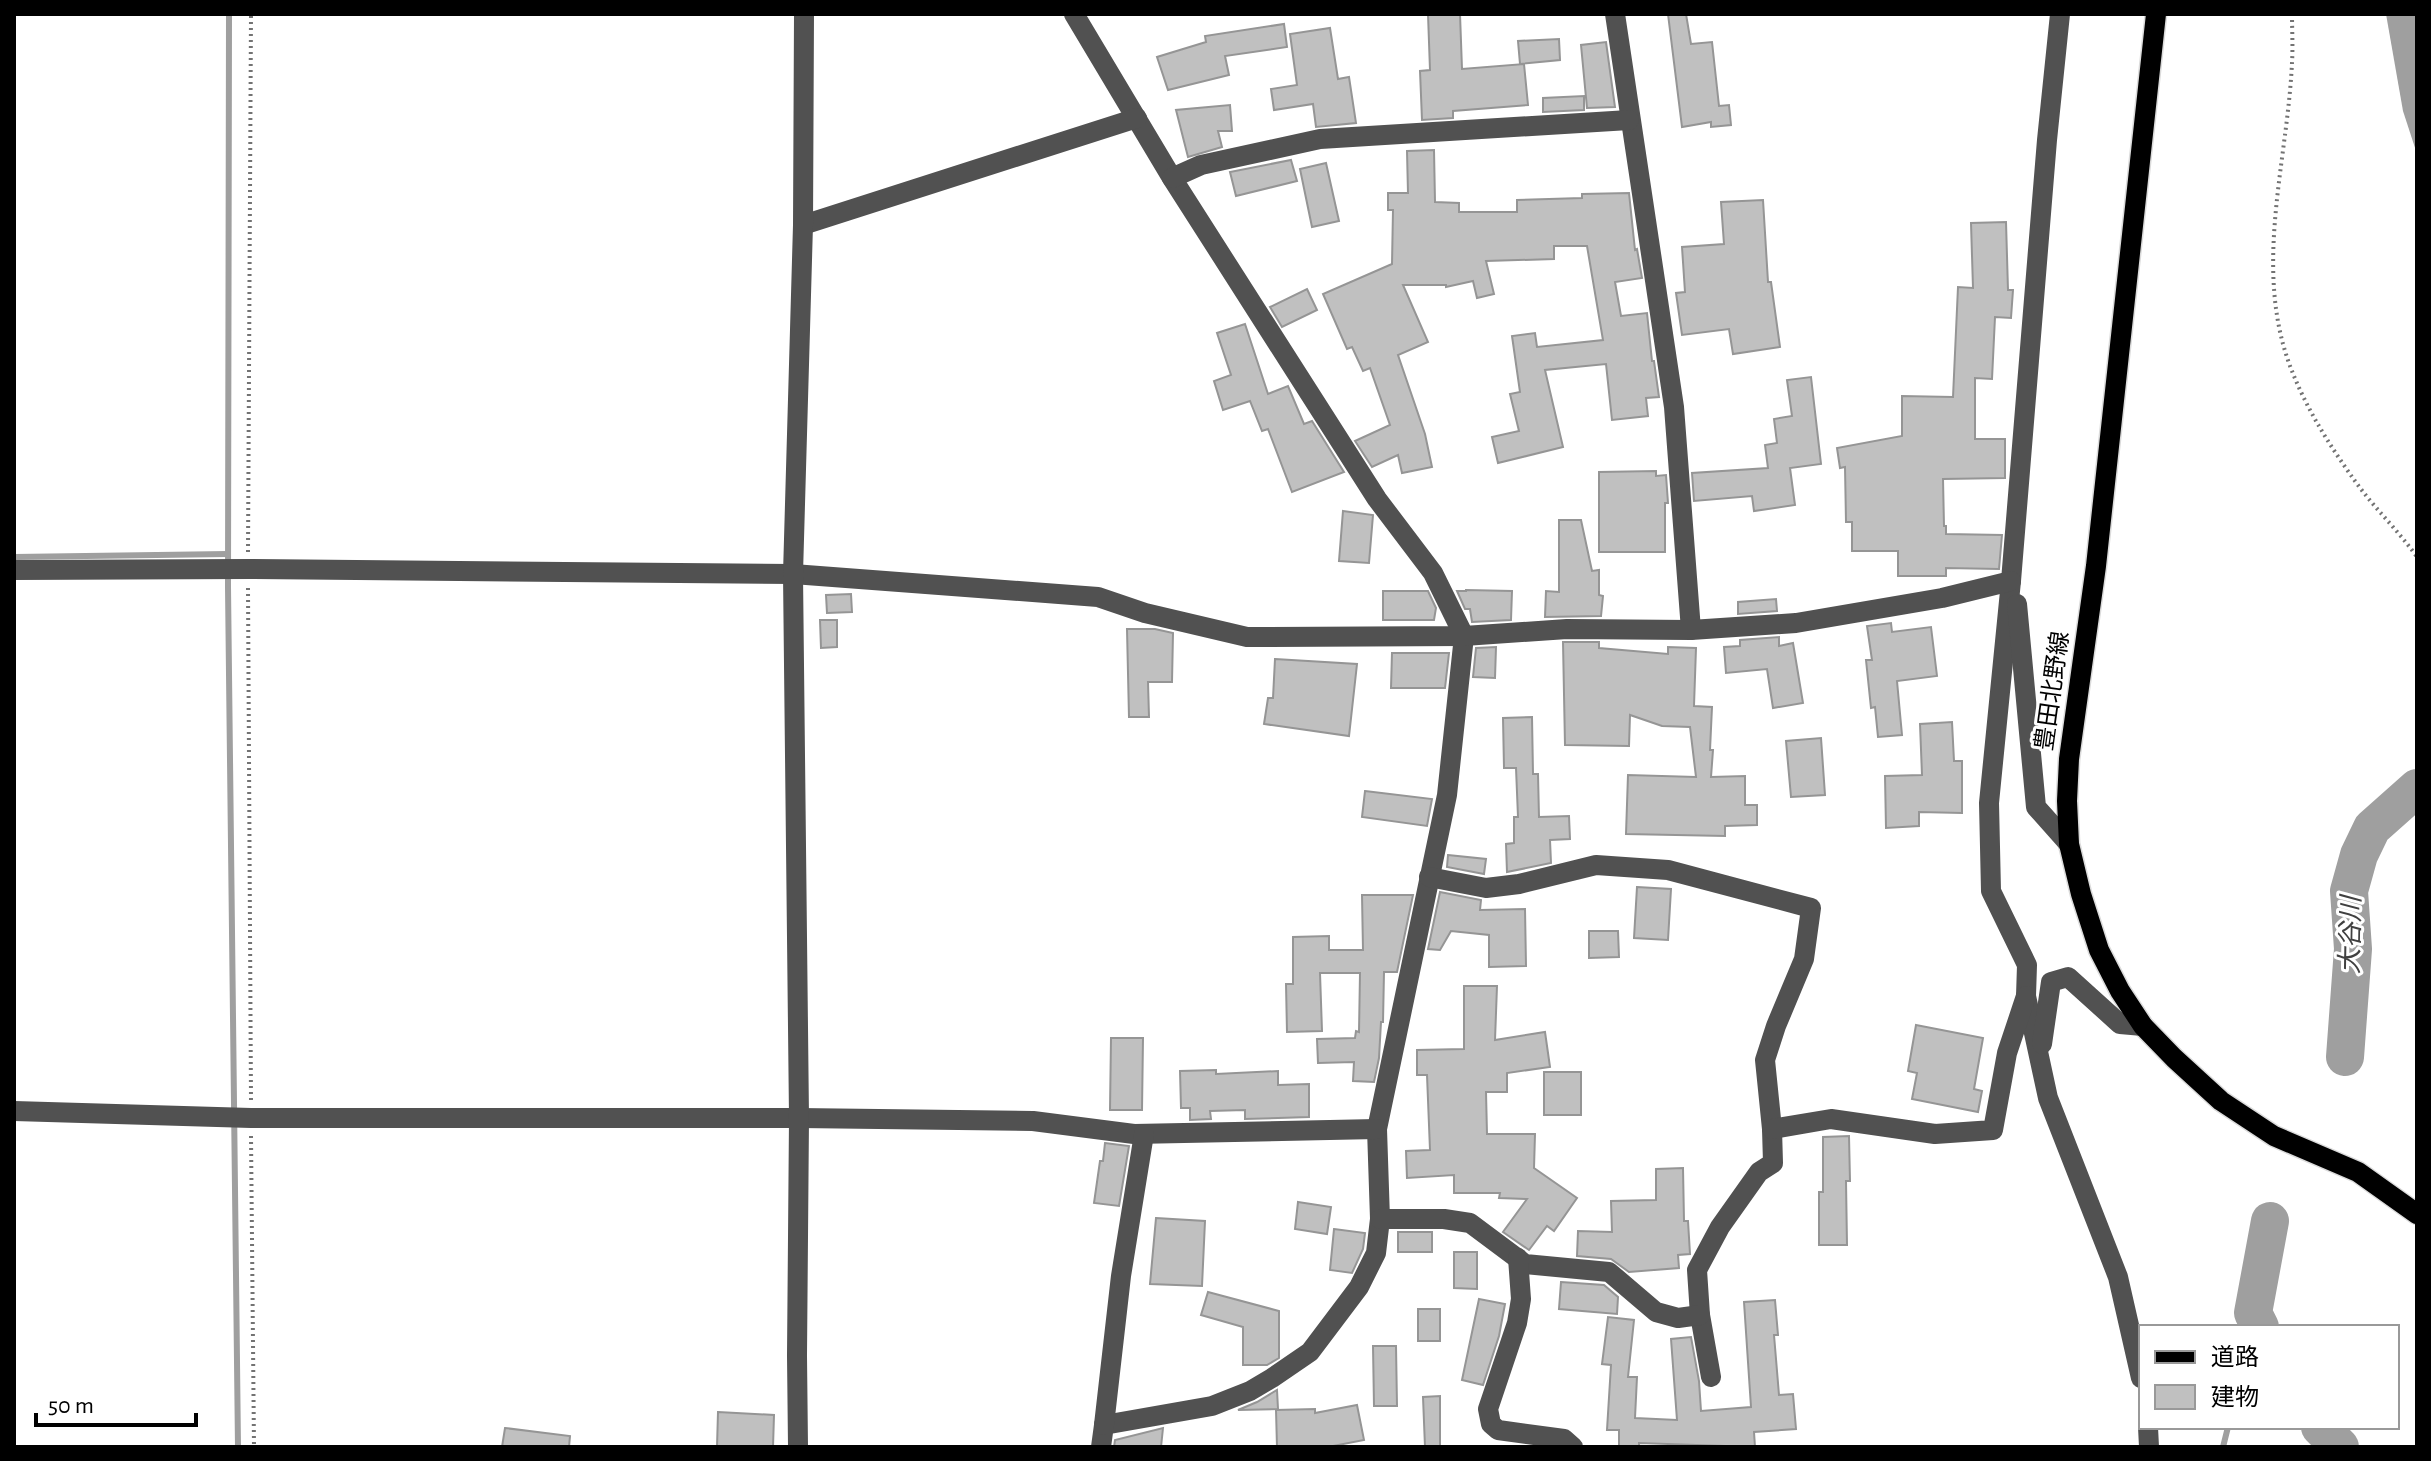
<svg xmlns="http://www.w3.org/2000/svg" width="2431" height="1461" font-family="'Alegreya Sans','Noto Sans JP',sans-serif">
<rect width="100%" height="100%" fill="#fff"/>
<polygon fill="#9f9f9f" points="2386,14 2417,14 2417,154 2403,111"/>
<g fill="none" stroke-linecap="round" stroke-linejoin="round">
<g stroke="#9f9f9f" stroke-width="6">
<polyline points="229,14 228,587 238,1447"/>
<polyline points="14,557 228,554"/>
<polyline points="2252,1327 2253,1313"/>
<polyline points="2223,1447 2228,1427"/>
</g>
<g stroke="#9f9f9f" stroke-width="38">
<polyline points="2345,1057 2353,949 2349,891 2359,855 2372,828 2417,788"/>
<polyline points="2260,1327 2253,1313 2270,1221"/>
<polyline points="2320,1427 2340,1447"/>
</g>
</g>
<g fill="#c0c0c0" stroke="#959595" stroke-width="2">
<polygon points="1428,14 1460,14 1462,69 1524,64 1528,105 1453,111 1453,118 1422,120 1420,71 1430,70"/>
<polygon points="1668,14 1686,14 1691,44 1712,42 1719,106 1729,105 1731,125 1711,127 1711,122 1682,127"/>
<polygon points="1284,24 1287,47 1225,56 1229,75 1168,90 1157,57 1206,42 1205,36"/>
<polygon points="1330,28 1338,79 1349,77 1356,123 1316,127 1313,104 1274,110 1271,89 1297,85 1290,34"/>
<polygon points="1559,39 1560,60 1520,64 1518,41"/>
<polygon points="1606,42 1615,107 1587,108 1581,45"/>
<polygon points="1584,96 1584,110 1543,112 1543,98"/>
<polygon points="1230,105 1232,131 1218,131 1222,147 1188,157 1176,110"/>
<polygon points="1434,150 1435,202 1459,203 1459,212 1517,212 1517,200 1582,198 1582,194 1629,193 1635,250 1637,249 1642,278 1615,282 1621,316 1647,313 1652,361 1654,361 1659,397 1646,398 1648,416 1612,420 1606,364 1545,370 1563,447 1498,463 1492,437 1519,431 1510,394 1520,392 1512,336 1535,333 1537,347 1603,340 1587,246 1554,246 1554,259 1486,261 1494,294 1477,298 1473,281 1446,287 1446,285 1403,285 1428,342 1398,355 1425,434 1432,467 1402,473 1398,455 1372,467 1355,441 1390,425 1370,368 1363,371 1352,347 1347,349 1323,294 1392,264 1393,210 1388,210 1388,193 1408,193 1407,151"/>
<polygon points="1291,160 1297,181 1236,196 1230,172"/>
<polygon points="1326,163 1339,221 1312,227 1300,169"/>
<polygon points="1763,200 1768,282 1771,282 1780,347 1733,354 1729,329 1682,335 1676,293 1685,292 1682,247 1724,244 1721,202"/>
<polygon points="2006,222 2008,290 2013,290 2011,318 1995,317 1992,379 1975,378 1975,439 2005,439 2005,478 1943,479 1944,526 1946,526 1946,534 2002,535 1999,569 1946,568 1946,576 1898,576 1898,551 1852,551 1852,522 1846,522 1845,467 1840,468 1837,448 1902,436 1902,396 1953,397 1958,287 1973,288 1971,223"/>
<polygon points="1307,289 1317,310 1282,327 1270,307"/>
<polygon points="1245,324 1268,394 1288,386 1304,424 1312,421 1344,472 1292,492 1268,429 1262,431 1250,401 1223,410 1214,381 1231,375 1217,333"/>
<polygon points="1811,377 1821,464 1790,468 1795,505 1754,511 1752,496 1694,501 1692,473 1768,468 1765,445 1777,443 1774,419 1792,416 1787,380"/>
<polygon points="1656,471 1656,476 1666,475 1668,503 1665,503 1665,552 1599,552 1599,472"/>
<polygon points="1343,511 1373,515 1369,563 1339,561"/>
<polygon points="1559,520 1581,520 1592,571 1599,570 1599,595 1603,596 1601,616 1545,617 1546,591 1559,592"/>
<polygon points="1466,590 1512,591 1511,620 1472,622 1470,609 1465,609 1457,591 1466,591"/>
<polygon points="1383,591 1428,591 1436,608 1434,620 1383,620"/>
<polygon points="851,594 852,612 827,613 826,595"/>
<polygon points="1776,599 1777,611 1738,614 1738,602"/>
<polygon points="820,620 837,620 837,647 821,648"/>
<polygon points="1891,623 1892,632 1931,627 1937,676 1897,681 1902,735 1878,737 1875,707 1871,708 1866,660 1872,660 1867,626"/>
<polygon points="1127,629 1155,629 1173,633 1172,682 1148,682 1149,717 1129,717"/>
<polygon points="1779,637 1779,646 1793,643 1803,703 1773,708 1767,669 1726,673 1724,647 1740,646 1740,640"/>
<polygon points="1563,642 1599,642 1599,648 1668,654 1668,647 1696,648 1694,706 1712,707 1710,750 1713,750 1711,777 1745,776 1745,805 1757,805 1757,825 1725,826 1725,836 1626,834 1628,775 1696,777 1690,727 1662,726 1630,715 1629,746 1565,745"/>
<polygon points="1496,647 1495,678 1473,677 1476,648"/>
<polygon points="1392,653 1449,653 1445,688 1391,688"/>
<polygon points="1275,659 1357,664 1349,736 1264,724 1268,698 1273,698"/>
<polygon points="1532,717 1533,774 1538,774 1539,817 1569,816 1570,839 1550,840 1551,863 1507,872 1506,844 1514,843 1514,817 1518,817 1516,768 1504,768 1503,718"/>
<polygon points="1952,722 1954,761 1962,761 1962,813 1919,812 1919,826 1886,828 1885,776 1922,775 1920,724"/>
<polygon points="1821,738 1825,795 1791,797 1786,741"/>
<polygon points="1365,791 1432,799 1427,826 1362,817"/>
<polygon points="1448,855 1486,859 1484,874 1447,867"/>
<polygon points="1637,887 1671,889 1668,940 1634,938"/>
<polygon points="1440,892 1481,900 1480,910 1525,909 1526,966 1489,967 1489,935 1451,931 1440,950 1428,949"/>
<polygon points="1362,895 1413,895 1397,972 1384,972 1383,1022 1381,1022 1379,1058 1374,1082 1353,1081 1354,1062 1318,1063 1317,1039 1355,1038 1356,1031 1359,1032 1360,973 1320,973 1322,1031 1287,1032 1286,984 1293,984 1293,937 1329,936 1329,950 1363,950"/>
<polygon points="1589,931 1618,931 1619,957 1589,958"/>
<polygon points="1464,986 1497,986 1495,1040 1545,1032 1550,1067 1507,1073 1507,1092 1486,1092 1487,1134 1535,1134 1534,1168 1577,1198 1554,1231 1547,1226 1529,1250 1503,1232 1527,1199 1499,1198 1500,1193 1454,1193 1454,1175 1407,1178 1406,1151 1430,1150 1427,1075 1417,1075 1417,1050 1464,1049"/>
<polygon points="1916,1025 1983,1038 1974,1089 1982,1091 1978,1112 1912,1099 1917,1073 1908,1071"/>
<polygon points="1111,1038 1143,1038 1142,1110 1110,1110"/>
<polygon points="1216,1070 1216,1074 1278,1071 1278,1085 1309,1084 1309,1117 1245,1119 1245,1110 1210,1111 1211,1119 1190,1120 1190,1108 1181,1108 1180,1071"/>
<rect x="1544" y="1072" width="37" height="43"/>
<polygon points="1849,1136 1850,1181 1846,1181 1847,1245 1819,1245 1819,1192 1823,1192 1823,1137"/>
<polygon points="1105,1143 1129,1146 1119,1206 1094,1203 1100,1161 1103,1161"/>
<polygon points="1683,1168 1684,1221 1688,1221 1690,1254 1678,1255 1679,1268 1629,1272 1611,1259 1577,1256 1578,1231 1612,1232 1611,1201 1656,1200 1656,1169"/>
<polygon points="1298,1202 1331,1207 1327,1234 1295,1229"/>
<polygon points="1156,1218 1205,1221 1202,1286 1150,1284"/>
<polygon points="1334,1229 1365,1233 1363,1249 1352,1273 1330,1270"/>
<rect x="1398" y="1232" width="34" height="20"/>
<polygon points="1454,1252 1477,1252 1477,1289 1454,1288"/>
<polygon points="1561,1282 1604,1285 1618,1297 1617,1314 1559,1309"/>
<polygon points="1208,1292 1279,1311 1279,1358 1267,1365 1243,1365 1243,1327 1201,1315"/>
<polygon points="1479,1299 1505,1304 1499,1336 1483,1385 1462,1380"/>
<polygon points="1775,1300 1778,1335 1774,1335 1779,1395 1793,1394 1796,1429 1754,1432 1755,1447 1639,1443 1639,1447 1619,1447 1619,1430 1607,1430 1611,1365 1602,1364 1608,1317 1634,1320 1628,1377 1637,1377 1635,1418 1677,1420 1671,1339 1691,1337 1699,1381 1701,1411 1751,1407 1744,1302"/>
<rect x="1418" y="1309" width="22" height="32"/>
<polygon points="1373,1346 1396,1346 1397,1406 1374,1406"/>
<polygon points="1277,1390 1278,1409 1238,1410 1257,1402"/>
<polygon points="1440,1396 1440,1447 1425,1447 1423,1397"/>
<polygon points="1357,1405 1364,1440 1328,1447 1277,1447 1276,1410 1315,1409 1315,1413"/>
<polygon points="718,1412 774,1415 773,1447 717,1447"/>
<polygon points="505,1428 570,1436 569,1447 502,1447"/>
<polygon points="1163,1428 1161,1447 1114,1447 1115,1440"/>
</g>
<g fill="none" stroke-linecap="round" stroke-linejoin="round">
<defs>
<polyline id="major" points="2156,14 2096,566 2069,759 2067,801 2069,844 2081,894 2099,950 2120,991 2143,1026 2174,1058 2221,1101 2274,1136 2358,1172 2417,1214"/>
</defs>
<use href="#major" stroke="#dbdbdb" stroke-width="23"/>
<g stroke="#737373" stroke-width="4" stroke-dasharray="2 4" stroke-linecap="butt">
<path d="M2292 14C2292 30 2293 47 2292 63 2287 167 2251 274 2294 376 2309 413 2332 449 2355 481 2374 508 2398 530 2417 557"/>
<polyline points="248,552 251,14"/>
<polyline points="248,588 251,1100"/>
<polyline points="251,1136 254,1447"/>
</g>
<g stroke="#515151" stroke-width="20">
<polyline points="1074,14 1172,178 1377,499 1433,573 1464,636 1447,795 1377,1129 1380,1219 1376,1253 1359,1287 1310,1352 1272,1378 1250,1391 1212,1406 1104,1425 1101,1447"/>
<polyline points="1615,14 1674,407 1691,630"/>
<polyline points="2060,14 2047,140 2011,581 1989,803 1991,891 2027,965 2026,996 2048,1098 2118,1277 2141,1378"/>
<polyline points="1172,178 1201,165 1320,139 1629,120"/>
<polyline points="803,225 1137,118"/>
<polyline points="14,570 248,569 793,574 1098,597 1145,613 1247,637 1464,636 1567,629 1691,630 1796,623 1942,598 2011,581"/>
<polyline points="2017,604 2036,807 2069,844"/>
<polyline points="1429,877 1486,888 1519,884 1596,865 1668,870 1811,908 1804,959 1776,1026 1765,1060 1772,1129 1773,1163 1759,1172 1720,1227 1697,1270 1700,1315 1711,1377"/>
<polyline points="2042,1044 2051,982 2068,977 2120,1024 2143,1026"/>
<polyline points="14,1111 251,1118 799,1118 1033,1121 1134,1134 1377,1129"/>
<polyline points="1772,1129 1831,1119 1935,1134 1993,1130 2007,1053 2026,996"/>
<polyline points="1380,1219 1444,1219 1470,1223 1525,1264 1609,1272 1656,1312 1678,1318 1700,1315"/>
<polyline points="1518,1258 1521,1299 1517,1323 1488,1409 1491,1424 1498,1430 1564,1439 1573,1447"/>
<polyline points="1104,1425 1121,1276 1144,1134"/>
<polyline points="2148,1427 2149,1447"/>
<polyline points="798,1447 797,1356 799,1118 793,574 803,225 804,14"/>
</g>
<use href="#major" stroke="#000" stroke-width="20"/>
</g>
<g text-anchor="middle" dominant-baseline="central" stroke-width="6" stroke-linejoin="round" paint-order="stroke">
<g font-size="24" fill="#000" stroke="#fff">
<text transform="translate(2053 691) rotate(-82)">豊田北野線</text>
</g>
<g font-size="26" font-style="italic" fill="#404040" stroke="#fff">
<text transform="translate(2351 935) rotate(-89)">大谷川</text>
</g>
</g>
<rect width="2431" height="1461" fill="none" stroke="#000000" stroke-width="32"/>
<rect x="2139" y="1325" width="260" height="104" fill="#ffffff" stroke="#999999" stroke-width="2"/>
<rect x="2155" y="1351" width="40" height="12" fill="#000000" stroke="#999999" stroke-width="2"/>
<text x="2211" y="1365" font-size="24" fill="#000000">道路</text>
<rect x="2155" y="1385" width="40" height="24" fill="#c0c0c0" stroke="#999999" stroke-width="2"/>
<text x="2211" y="1405" font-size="24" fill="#000000">建物</text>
<path d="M36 1413v12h160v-12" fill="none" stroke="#000000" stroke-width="4"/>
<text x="48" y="1413" font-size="24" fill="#000000" stroke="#ffffff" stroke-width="6" paint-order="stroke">50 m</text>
</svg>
